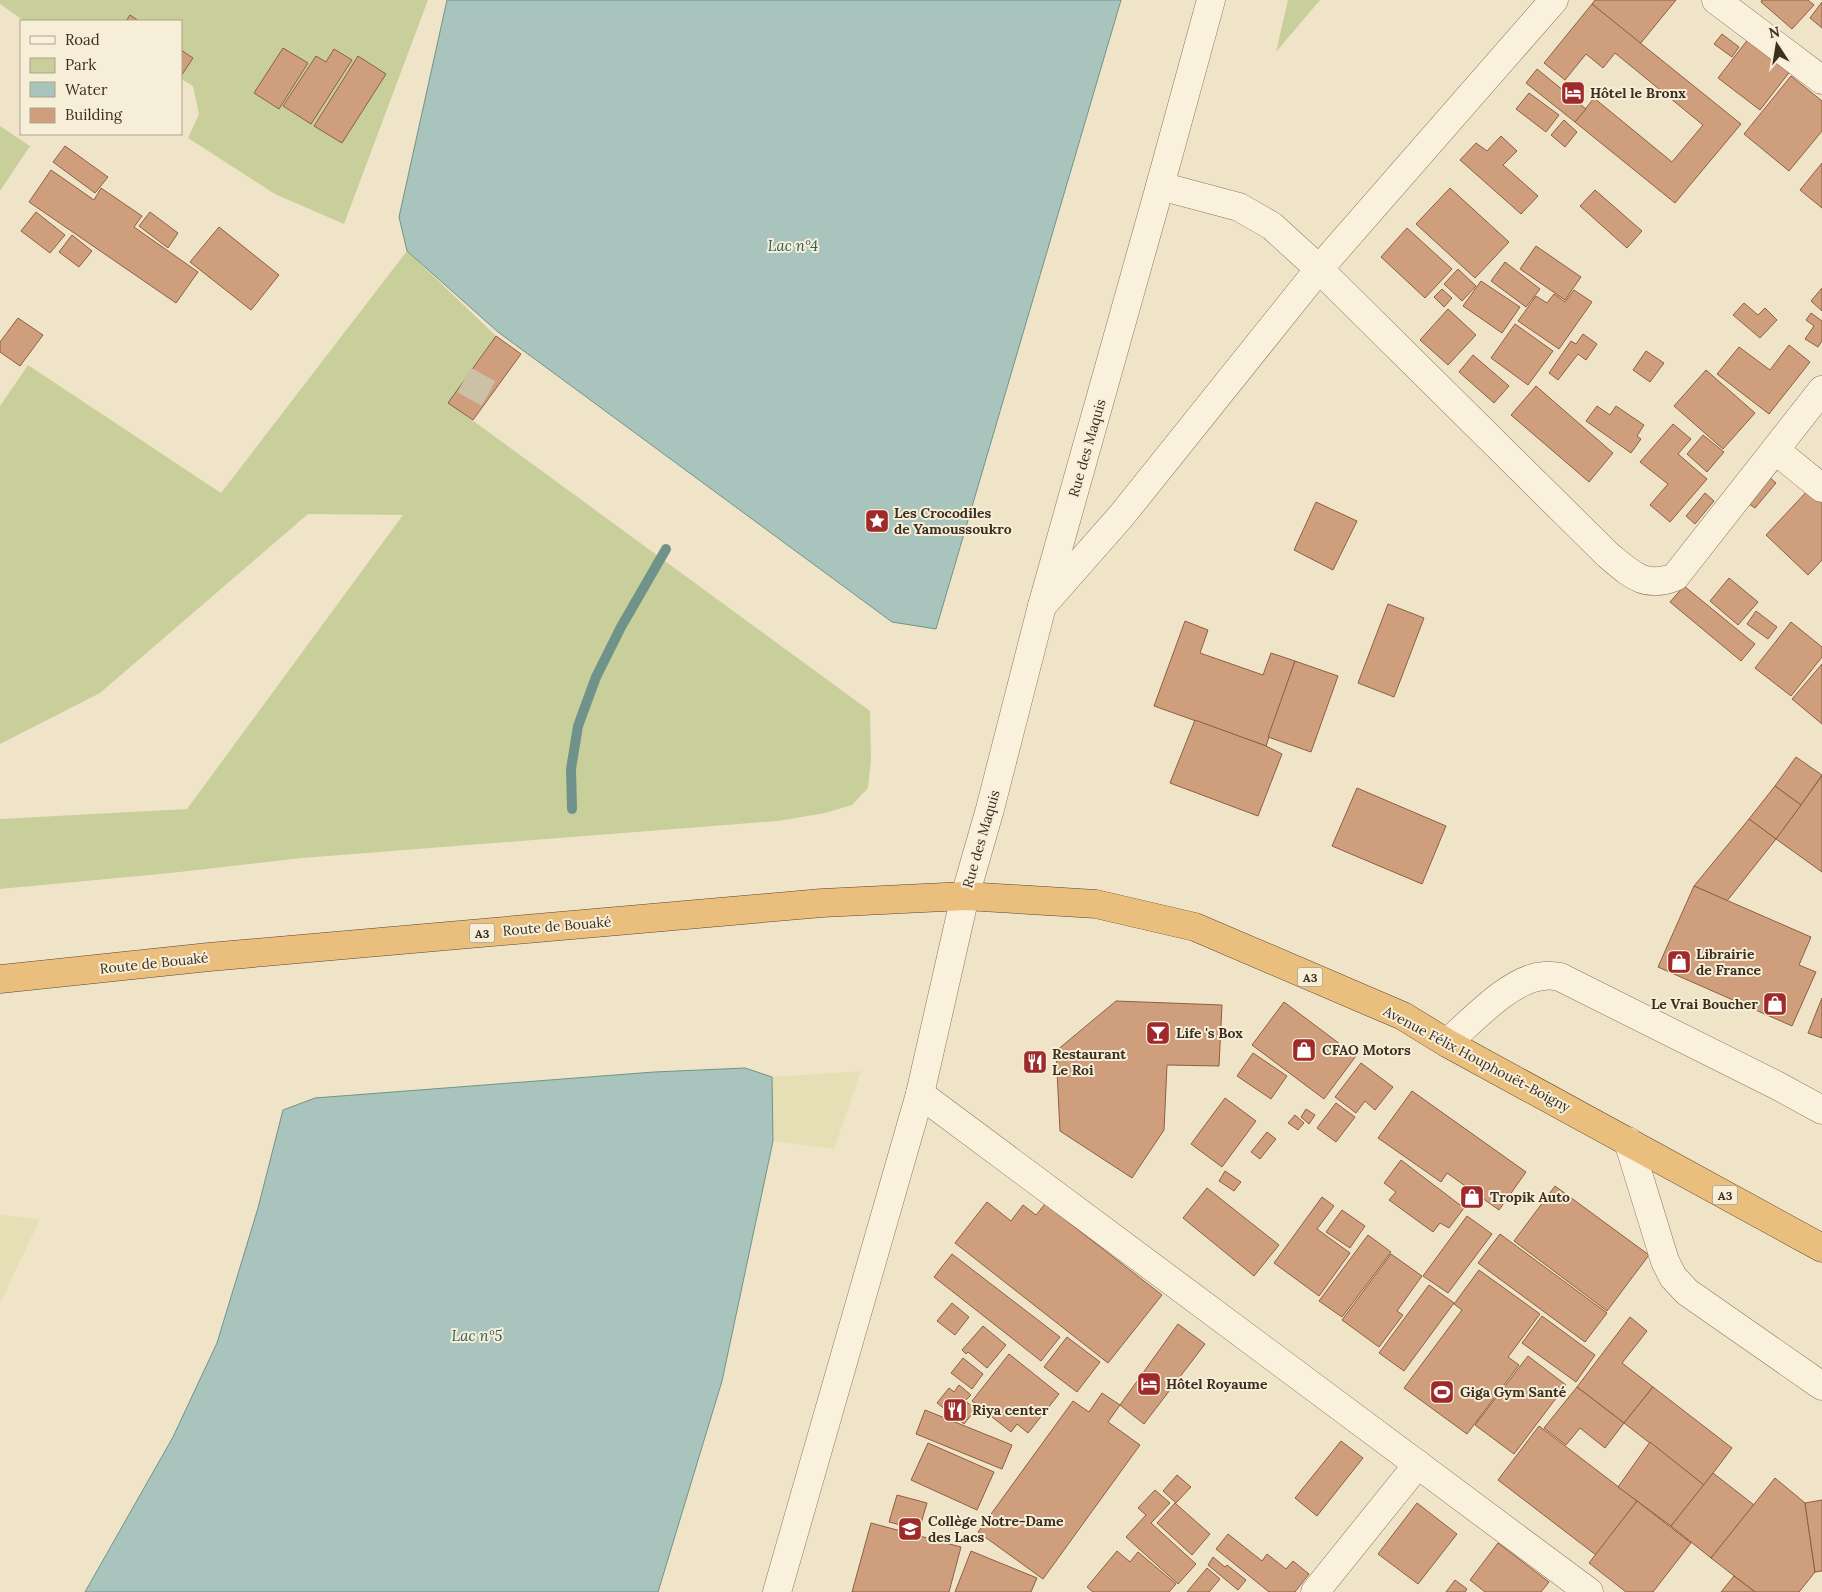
<svg xmlns="http://www.w3.org/2000/svg" width="1822" height="1592" font-family="Lora,serif">
<rect width="100%" height="100%" fill="#f0e4c8"/>
<g fill="#e6deb5">
<polygon points="861,1071 834,1149 773,1141 772,1077"/>
<polygon points="0,1215 40,1219 0,1303"/>
</g>
<g fill="#c9cf9b">
<polygon points="0,0 428,0 344,224 275,194 188,138 199,114 193,86 181,79 181,21 24,21 0,4"/>
<polygon points="1288,0 1320,0 1276,52"/>
<polygon points="0,126 30,146 0,191"/>
<polygon points="407,251 496,336 449,403 870,711 871,759 868,788 852,805 825,813 778,821 302,858 171,873 0,889 0,819 187,809 403,515 308,514 100,693 0,744 0,406 28,365 221,493"/>
</g>
<g fill="#a9c4bc" stroke="#6f938a">
<polygon points="447,0 1121,0 936,629 892,622 498,332 407,251 399,217"/>
<polygon points="745,1068 772,1077 773,1141 722,1381 658,1592 85,1592 173,1437 217,1343 258,1208 283,1110 315,1098 654,1072"/>
</g>
<g fill="none" stroke-linecap="round" stroke-linejoin="round">
<polyline stroke="#6f938a" stroke-width="10" points="572,809 571,769 578,726 596,677 621,627 666,549"/>
</g>
<g fill="#cf9f7d" stroke="#8d5f41">
<polygon points="1595,0 1676,0 1640,44 1592,4"/>
<polygon points="1762,0 1808,0 1814,5 1792,29 1761,2"/>
<polygon points="1822,2 1822,28 1810,18"/>
<polygon points="1592,4 1741,124 1675,203 1575,122 1594,98 1672,162 1703,125 1615,53 1603,68 1586,54 1565,80 1544,63"/>
<polygon points="130,15 139,21 126,21"/>
<polygon points="1722,34 1739,47 1732,57 1714,44"/>
<polygon points="1749,38 1791,70 1760,110 1718,78"/>
<polygon points="283,48 308,63 279,109 254,93"/>
<polygon points="334,49 352,60 311,124 283,106 316,56 326,62"/>
<polygon points="181,50 193,58 181,76"/>
<polygon points="358,56 386,74 342,143 314,126"/>
<polygon points="1537,69 1586,109 1575,122 1526,83"/>
<polygon points="1791,76 1822,101 1822,131 1789,171 1744,134"/>
<polygon points="1529,93 1559,115 1546,132 1516,109"/>
<polygon points="1564,120 1577,132 1565,147 1551,135"/>
<polygon points="1501,136 1517,151 1503,165 1538,196 1521,214 1460,160 1476,143 1487,151"/>
<polygon points="65,146 108,177 95,193 53,162"/>
<polygon points="1822,163 1822,208 1800,190"/>
<polygon points="51,170 94,200 101,188 142,216 134,227 198,272 176,303 29,202"/>
<polygon points="1450,188 1509,242 1475,278 1416,224"/>
<polygon points="1595,190 1642,231 1627,248 1580,206"/>
<polygon points="36,212 65,235 50,253 21,231"/>
<polygon points="150,212 178,233 168,248 139,226"/>
<polygon points="219,227 279,275 251,310 190,262"/>
<polygon points="1407,228 1452,269 1425,298 1381,257"/>
<polygon points="72,235 92,251 79,267 59,252"/>
<polygon points="1536,246 1581,277 1565,300 1520,269"/>
<polygon points="1505,262 1540,289 1526,307 1491,281"/>
<polygon points="1458,269 1476,286 1462,301 1444,284"/>
<polygon points="1481,281 1520,307 1502,333 1463,306"/>
<polygon points="1822,288 1822,311 1811,301"/>
<polygon points="1442,289 1452,298 1444,307 1434,297"/>
<polygon points="1574,290 1592,302 1559,349 1518,321 1536,296 1547,303 1554,294 1565,302"/>
<polygon points="1744,303 1758,315 1765,308 1777,320 1760,338 1733,315"/>
<polygon points="1448,309 1476,335 1448,365 1420,340"/>
<polygon points="1811,313 1822,321 1822,341 1818,347 1805,339 1814,326 1806,320"/>
<polygon points="18,318 43,335 20,366 0,352 0,342"/>
<polygon points="1515,324 1553,351 1528,385 1491,358"/>
<polygon points="1583,334 1597,344 1586,360 1578,354 1558,380 1549,373 1571,341 1576,344"/>
<polygon points="496,336 521,354 473,420 448,403"/>
<polygon points="1789,345 1810,362 1769,414 1717,374 1739,347 1770,370"/>
<polygon points="1646,351 1664,363 1650,382 1633,370"/>
<polygon points="1473,355 1509,386 1494,403 1459,372"/>
<polygon points="1706,370 1755,413 1723,449 1674,406"/>
<polygon points="1536,386 1613,453 1589,482 1511,415"/>
<polygon points="1597,406 1610,415 1616,406 1644,425 1637,436 1641,439 1631,453 1586,421"/>
<polygon points="1673,424 1691,439 1678,454 1707,479 1670,522 1650,505 1668,484 1640,462"/>
<polygon points="1703,435 1724,452 1707,472 1687,454"/>
<polygon points="1767,475 1776,483 1755,508 1745,501"/>
<polygon points="1810,488 1822,499 1822,560 1808,575 1766,535"/>
<polygon points="1705,493 1714,501 1695,524 1686,516"/>
<polygon points="1316,502 1357,521 1333,570 1294,550"/>
<polygon points="1729,578 1758,602 1738,625 1710,601"/>
<polygon points="1684,586 1755,644 1741,661 1670,602"/>
<polygon points="1388,604 1424,618 1394,697 1358,683"/>
<polygon points="1756,611 1777,627 1768,639 1747,624"/>
<polygon points="1185,621 1208,630 1200,653 1263,675 1271,653 1295,661 1266,746 1154,706"/>
<polygon points="1791,622 1822,647 1822,657 1791,696 1755,668"/>
<polygon points="1295,661 1338,676 1311,752 1268,737"/>
<polygon points="1822,664 1822,724 1792,699"/>
<polygon points="1195,720 1266,746 1282,754 1258,816 1170,783"/>
<polygon points="1796,757 1822,775 1801,805 1775,786"/>
<polygon points="1822,776 1822,872 1776,839"/>
<polygon points="1775,786 1801,805 1776,839 1749,819"/>
<polygon points="1357,788 1446,826 1422,884 1332,846"/>
<polygon points="1749,819 1776,839 1727,901 1694,886"/>
<polygon points="1694,886 1811,937 1799,965 1816,972 1792,1026 1658,967"/>
<polygon points="1822,998 1822,1038 1808,1033"/>
<polygon points="1116,1001 1222,1005 1219,1066 1167,1065 1164,1130 1132,1178 1060,1131 1056,1051"/>
<polygon points="1284,1002 1356,1056 1324,1099 1252,1045"/>
<polygon points="1253,1053 1287,1076 1271,1099 1237,1076"/>
<polygon points="1361,1063 1393,1087 1375,1110 1365,1101 1356,1113 1335,1097"/>
<polygon points="1412,1091 1526,1172 1499,1210 1447,1173 1441,1182 1378,1138"/>
<polygon points="1225,1098 1256,1121 1222,1167 1191,1144"/>
<polygon points="1336,1103 1355,1117 1336,1142 1317,1128"/>
<polygon points="1306,1109 1315,1115 1309,1124 1301,1117"/>
<polygon points="1295,1115 1304,1123 1298,1130 1288,1123"/>
<polygon points="1267,1132 1276,1139 1260,1159 1251,1152"/>
<polygon points="1401,1160 1464,1208 1449,1228 1440,1223 1433,1232 1389,1200 1396,1192 1384,1183"/>
<polygon points="1225,1171 1241,1182 1234,1191 1219,1181"/>
<polygon points="1555,1186 1649,1255 1607,1311 1514,1241"/>
<polygon points="1207,1188 1279,1245 1254,1276 1183,1218"/>
<polygon points="1322,1197 1334,1206 1317,1229 1350,1253 1319,1296 1274,1263"/>
<polygon points="987,1202 1011,1221 1023,1205 1036,1215 1045,1204 1162,1295 1108,1363 955,1243"/>
<polygon points="1342,1210 1365,1226 1350,1248 1326,1232"/>
<polygon points="1467,1216 1492,1234 1448,1293 1423,1276"/>
<polygon points="1500,1234 1607,1313 1585,1342 1478,1263"/>
<polygon points="1368,1235 1391,1252 1342,1317 1319,1301"/>
<polygon points="952,1254 1060,1337 1041,1361 934,1277"/>
<polygon points="1391,1254 1422,1276 1397,1311 1403,1315 1379,1347 1342,1320"/>
<polygon points="1479,1270 1540,1314 1508,1357 1519,1365 1467,1434 1404,1388 1462,1310 1454,1304"/>
<polygon points="1429,1285 1454,1303 1404,1371 1379,1353"/>
<polygon points="952,1303 969,1317 955,1335 937,1321"/>
<polygon points="1542,1316 1595,1355 1576,1382 1522,1343"/>
<polygon points="1630,1317 1647,1331 1622,1363 1653,1387 1624,1423 1577,1387"/>
<polygon points="1178,1324 1205,1344 1144,1424 1120,1405"/>
<polygon points="983,1326 1006,1345 987,1368 968,1352 966,1354 962,1350"/>
<polygon points="1067,1337 1100,1362 1077,1392 1044,1367"/>
<polygon points="1009,1354 1059,1394 1028,1433 1017,1424 1011,1432 972,1401"/>
<polygon points="1528,1356 1566,1385 1514,1454 1475,1425"/>
<polygon points="963,1358 983,1374 972,1389 951,1373"/>
<polygon points="959,1385 971,1395 965,1401 976,1409 964,1424 937,1403 949,1388 954,1392"/>
<polygon points="1577,1387 1624,1423 1605,1448 1580,1428 1566,1445 1544,1428"/>
<polygon points="1653,1387 1732,1448 1704,1485 1624,1423"/>
<polygon points="1102,1393 1120,1405 1108,1422 1140,1445 1043,1579 978,1532 1073,1401 1089,1412"/>
<polygon points="925,1410 1012,1445 1002,1469 916,1434"/>
<polygon points="1539,1426 1637,1501 1596,1555 1498,1480"/>
<polygon points="1341,1441 1363,1458 1317,1516 1295,1498"/>
<polygon points="1650,1442 1704,1485 1671,1526 1618,1487"/>
<polygon points="928,1443 994,1472 977,1510 911,1480"/>
<polygon points="1713,1473 1754,1505 1711,1558 1671,1526"/>
<polygon points="1177,1475 1191,1487 1176,1503 1163,1491"/>
<polygon points="1775,1478 1805,1503 1815,1572 1799,1592 1755,1592 1711,1558"/>
<polygon points="1155,1490 1170,1503 1151,1523 1196,1564 1178,1584 1126,1537 1146,1515 1138,1508"/>
<polygon points="897,1495 927,1503 919,1530 889,1522"/>
<polygon points="1822,1500 1822,1571 1815,1572 1805,1503"/>
<polygon points="1637,1501 1691,1543 1653,1592 1626,1592 1589,1563"/>
<polygon points="1175,1503 1210,1534 1192,1555 1157,1523"/>
<polygon points="1417,1503 1457,1534 1418,1584 1378,1554"/>
<polygon points="871,1523 961,1547 949,1592 852,1592"/>
<polygon points="1228,1534 1262,1561 1267,1554 1286,1569 1293,1561 1309,1574 1295,1592 1269,1592 1216,1549"/>
<polygon points="1498,1543 1549,1582 1541,1592 1485,1592 1470,1580"/>
<polygon points="971,1551 1037,1578 1031,1592 955,1592"/>
<polygon points="1117,1551 1130,1562 1138,1552 1176,1584 1169,1592 1093,1592 1087,1587"/>
<polygon points="1213,1557 1225,1567 1227,1565 1246,1580 1238,1590 1208,1565"/>
<polygon points="1207,1568 1220,1579 1209,1592 1187,1592"/>
<polygon points="1734,1576 1755,1592 1721,1592"/>
<polygon points="1455,1580 1467,1589 1465,1592 1446,1592"/>
</g>
<g fill="none" stroke-linecap="round" stroke-linejoin="round">
<polyline stroke="#ccc0a6" stroke-width="28" stroke-dasharray="28 14" stroke-linecap="butt" points="464,380 491,395"/>
<defs>
<g id="minor">
<polyline points="1716,0 1822,80"/>
<path d="M1160 186 1239 207 1272 226 1319 269 1608 555C1631 574 1644 589 1675 577L1822 390"/>
<polyline points="1775,450 1822,488"/>
<polyline points="1042,606 1122,515 1319,269 1554,0"/>
<polyline points="920,1094 1589,1592"/>
<polyline points="1315,1592 1418,1464"/>
</g>
<g id="tertiary">
<path d="M1447 1043C1472 1021 1511 978 1544 976 1549 975 1555 976 1560 977L1778 1086 1822 1110"/>
<polyline points="1628,1141 1665,1261 1673,1277 1687,1292 1822,1386"/>
<polyline points="777,1592 920,1094 965,896 990,809 1042,606 1160,186 1211,0"/>
</g>
<polyline id="trunk" points="0,979 209,957 822,903 965,896 1096,904 1195,927 1403,1016 1447,1043 1822,1248"/>
</defs>
<use href="#minor" stroke="#8d765c" stroke-width="29"/>
<use href="#tertiary" stroke="#8d765c" stroke-width="29"/>
<use href="#trunk" stroke="#5b4430" stroke-width="29"/>
<use href="#minor" stroke="#faf1dc" stroke-width="28"/>
<use href="#tertiary" stroke="#faf1dc" stroke-width="28"/>
<use href="#trunk" stroke="#eabe7c" stroke-width="28"/>
</g>
<defs>
<symbol id="hotel-square" viewBox="-11 -11 22 22"><rect x="-9" y="-9" width="18" height="18" rx="4" fill="#9e2a2b" stroke="#f7eed8"/><path d="M-6-4.5h1.5V1H6V5H4.5V3h-9V5H-6ZM-4 0a1.8 1.8 0 1 1 3.6 0ZM.5 0V-2.5h3Q6-2.5 6 0Z" fill="#fff"/></symbol>
<symbol id="sight-square" viewBox="-11 -11 22 22"><rect x="-9" y="-9" width="18" height="18" rx="4" fill="#9e2a2b" stroke="#f7eed8"/><path d="M0-6L1.8-2.2L6-1.7L2.9 1.2L3.7 5.4L0 3.3L-3.7 5.4L-2.9 1.2L-6-1.7L-1.8-2.2Z" fill="#fff"/></symbol>
<symbol id="shop-square" viewBox="-11 -11 22 22"><rect x="-9" y="-9" width="18" height="18" rx="4" fill="#9e2a2b" stroke="#f7eed8"/><path d="M-5-2.5h2.3a2.7 3.5 0 0 1 5.4 0H5L5.5 6h-11ZM-1.5-2.5h3a1.5 2.3 0 0 0-3 0Z" fill="#fff"/></symbol>
<symbol id="bar-square" viewBox="-11 -11 22 22"><rect x="-9" y="-9" width="18" height="18" rx="4" fill="#9e2a2b" stroke="#f7eed8"/><path d="M-6-5H6L.8 .8V4.5H3.5V6h-7V4.5H-.8V.8Z" fill="#fff"/></symbol>
<symbol id="restaurant-square" viewBox="-11 -11 22 22"><rect x="-9" y="-9" width="18" height="18" rx="4" fill="#9e2a2b" stroke="#f7eed8"/><path d="M-5-6h1v4h1v-4h1v4h1v-4h1v5L-1.5 .5V6h-2V.5L-5-1ZM5-6V6H3V1.5H1.5Q1.5-4 5-6Z" fill="#fff"/></symbol>
<symbol id="stadium-square" viewBox="-11 -11 22 22"><rect x="-9" y="-9" width="18" height="18" rx="4" fill="#9e2a2b" stroke="#f7eed8"/><path d="M0-5a6.5 5 0 1 0 0 10a6.5 5 0 1 0 0-10ZM-3.5-1.8h7v3.6h-7Z" fill="#fff"/></symbol>
<symbol id="school-square" viewBox="-11 -11 22 22"><rect x="-9" y="-9" width="18" height="18" rx="4" fill="#9e2a2b" stroke="#f7eed8"/><path d="M0-5L7-2L0 1L-7-2ZM-4 1L0 2.5L4 1V4Q0 6-4 4Z" fill="#fff"/></symbol>
</defs>
<g fill-rule="evenodd">
<use href="#hotel-square" x="1559" y="79" width="28" height="28"/>
<use href="#sight-square" x="863" y="507" width="28" height="28"/>
<use href="#shop-square" x="1665" y="948" width="28" height="28"/>
<use href="#shop-square" x="1761" y="990" width="28" height="28"/>
<use href="#bar-square" x="1144" y="1019" width="28" height="28"/>
<use href="#shop-square" x="1290" y="1036" width="28" height="28"/>
<use href="#restaurant-square" x="1021" y="1048" width="28" height="28"/>
<use href="#shop-square" x="1458" y="1183" width="28" height="28"/>
<use href="#hotel-square" x="1135" y="1370" width="28" height="28"/>
<use href="#stadium-square" x="1428" y="1378" width="28" height="28"/>
<use href="#restaurant-square" x="941" y="1396" width="28" height="28"/>
<use href="#school-square" x="896" y="1515" width="28" height="28"/>
</g>
<g text-anchor="middle" dominant-baseline="central" stroke-width="4" stroke-linejoin="round" paint-order="stroke">
<g fill="#f7eed8" stroke="#756857" stroke-width="1">
<rect x="469.5" y="923.5" width="25" height="19" rx="4"/>
<rect x="1297.5" y="967.5" width="25" height="19" rx="4"/>
<rect x="1712.5" y="1185.5" width="25" height="19" rx="4"/>
</g>
<g font-size="12" font-weight="bold" fill="#3d2e20">
<text x="482" y="933">A3</text>
<text x="1310" y="977">A3</text>
<text x="1725" y="1195">A3</text>
</g>
<g font-size="14" font-weight="bold" fill="#3d2e20" stroke="#f7eed8" text-anchor="start">
<text x="1590" y="93">Hôtel le Bronx</text>
<text x="894" y="513">Les Crocodiles<tspan x="894" dy="16">de Yamoussoukro</tspan></text>
<text x="1696" y="954">Librairie<tspan x="1696" dy="16">de France</tspan></text>
<text x="1758" y="1004" text-anchor="end">Le Vrai Boucher</text>
<text x="1176" y="1033">Life 's Box</text>
<text x="1322" y="1050">CFAO Motors</text>
<text x="1052" y="1054">Restaurant<tspan x="1052" dy="16">Le Roi</tspan></text>
<text x="1490" y="1197">Tropik Auto</text>
<text x="1166" y="1384">Hôtel Royaume</text>
<text x="1460" y="1392">Giga Gym Santé</text>
<text x="972" y="1410">Riya center</text>
<text x="928" y="1521">Collège Notre-Dame<tspan x="928" dy="16">des Lacs</tspan></text>
</g>
<g font-size="14" fill="#3d2e20" stroke="#f7eed8">
<text transform="translate(1087 448) rotate(-74)">Rue des Maquis</text>
<text transform="translate(981 839) rotate(-74)">Rue des Maquis</text>
<text transform="translate(557 926) rotate(-5)">Route de Bouaké</text>
<text transform="translate(154 963) rotate(-6)">Route de Bouaké</text>
<text transform="translate(1477 1059) rotate(28)">Avenue Félix Houphouët-Boigny</text>
</g>
<g font-size="15" font-style="italic" fill="#2f5d5a" stroke="#f7eed8">
<text x="793" y="245">Lac n°4</text>
<text x="477" y="1335">Lac n°5</text>
</g>
</g>
<rect x="20" y="20" width="162" height="115" fill="#f7eed8" stroke="#ada18e"/>
<rect x="30" y="36" width="25" height="8" fill="#faf1dc" stroke="#ada18e"/>
<text x="65" y="45" font-size="15" fill="#3d2e20">Road</text>
<rect x="30" y="58" width="25" height="15" fill="#c9cf9b" stroke="#ada18e"/>
<text x="65" y="70" font-size="15" fill="#3d2e20">Park</text>
<rect x="30" y="82" width="25" height="15" fill="#a9c4bc" stroke="#ada18e"/>
<text x="65" y="95" font-size="15" fill="#3d2e20">Water</text>
<rect x="30" y="108" width="25" height="15" fill="#cf9f7d" stroke="#ada18e"/>
<text x="65" y="120" font-size="15" fill="#3d2e20">Building</text>
<g transform="translate(1777 45) rotate(348)" stroke="#f7eed8" stroke-width="4" paint-order="stroke">
<path d="M0-4L9 19L0 12L-9 19Z" fill="#3d2e20"/>
<text y="-8" font-size="14" font-weight="bold" text-anchor="middle" fill="#3d2e20">N</text>
</g>
</svg>
